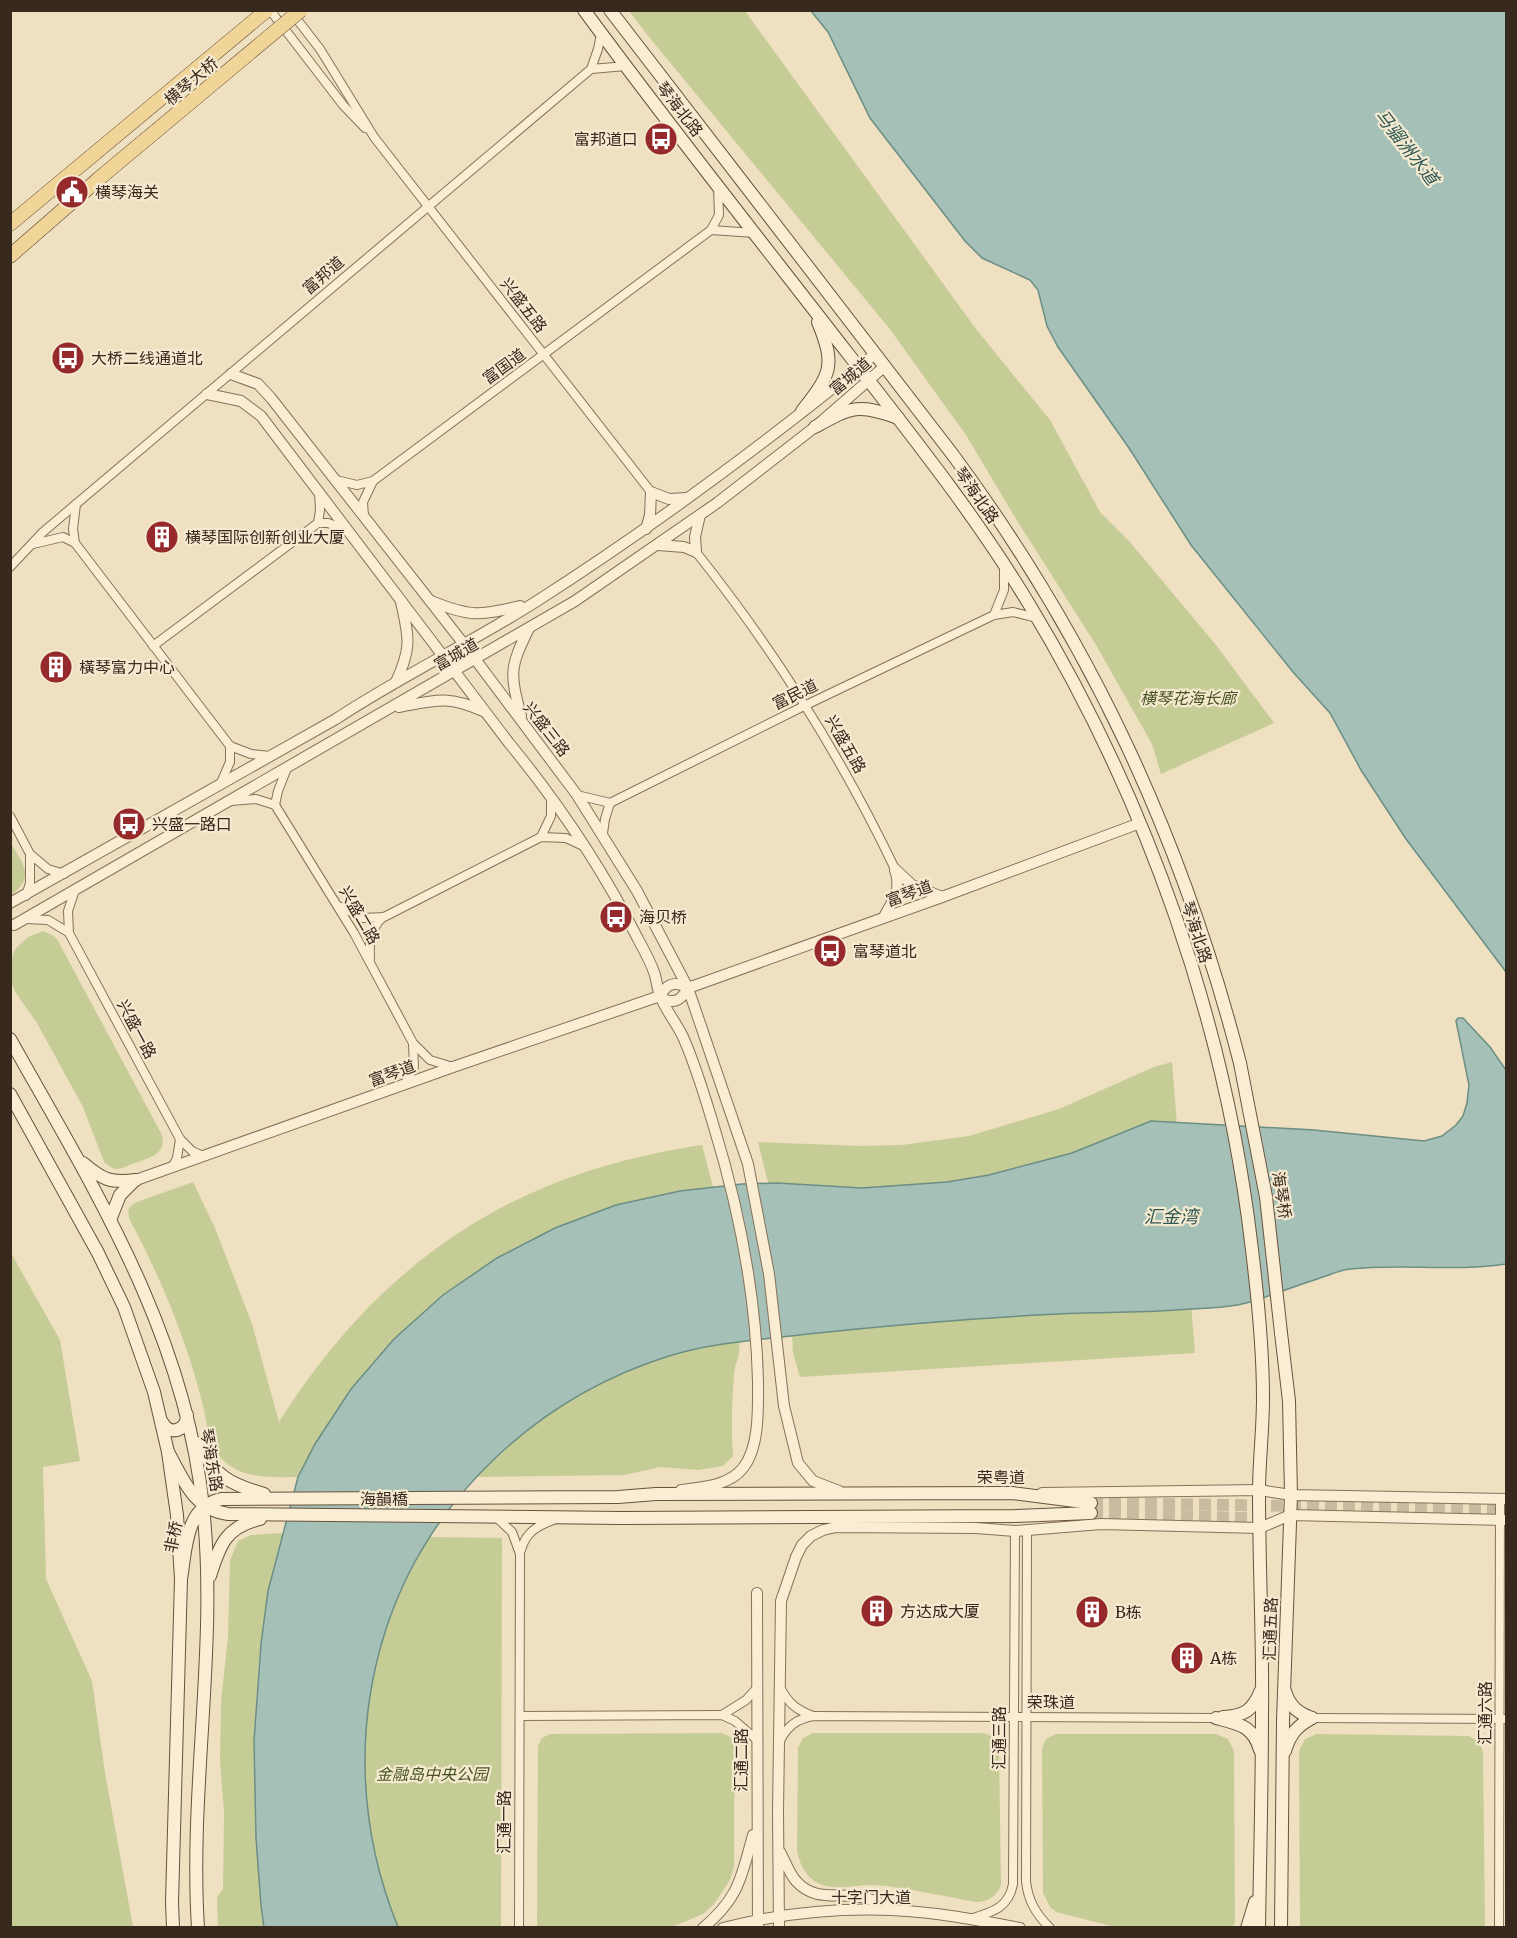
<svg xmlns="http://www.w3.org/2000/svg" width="1517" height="1938" font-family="Merriweather,'Noto Sans SC',serif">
<rect width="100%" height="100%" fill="#eee0c1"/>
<g fill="#c6cc95">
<polygon points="629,11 745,11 976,329 1050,420 1100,512 1129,541 1216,645 1274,723 1161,774 1152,744 1096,645 1016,519 966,435 889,328 649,37"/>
<path d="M10 842C23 864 36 877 11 895Z"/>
<path d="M43 931 54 936 58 941 161 1133C169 1153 149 1158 135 1163 129 1165 122 1169 116 1169 111 1168 108 1165 104 1162L83 1107 37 1023 16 993 11 982V959L16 948 28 937Z"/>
<polygon points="1172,1062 1195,1353 800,1377 793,1353 790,1293 775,1211 758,1142 862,1146 902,1145 969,1136 1059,1109 1154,1067"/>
<path d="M702 1145 713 1187C526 1210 384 1309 298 1477 270 1477 241 1480 220 1457 208 1444 208 1427 204 1410 199 1389 193 1369 186 1348 171 1303 151 1260 129 1218 127 1209 129 1206 137 1202L193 1182 215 1228 252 1324 279 1422C381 1261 512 1173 702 1145Z"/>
<polygon points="11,1253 60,1340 80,1461 43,1467 46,1579 92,1681 105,1773 133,1927 11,1927"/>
<path d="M739 1342C741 1359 735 1360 734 1375 732 1402 731 1428 733 1456L723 1466 698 1470 660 1467 625 1475 476 1477C549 1402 634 1354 739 1342Z"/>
<path d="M283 1533C278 1552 272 1571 269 1591 255 1660 254 1734 256 1805 257 1846 258 1887 264 1927H218L217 1897 223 1889 224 1813 220 1761 221 1702 228 1637 230 1560 238 1541 251 1535Z"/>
<path d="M429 1537 502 1538 501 1927 398 1928C357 1827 352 1713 392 1611 403 1585 416 1561 429 1537Z"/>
<polygon points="722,1733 734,1739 738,1751 734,1802 734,1866 730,1880 714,1904 703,1914 672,1927 537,1927 538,1746 542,1738 550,1734"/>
<path d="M813 1733H982L993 1736 999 1744V1750L1001 1885C996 1897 988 1902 976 1902 942 1896 909 1888 875 1885 857 1884 836 1891 820 1884 806 1878 800 1865 797 1851L798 1748 803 1738Z"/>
<polygon points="1056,1734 1216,1734 1228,1739 1234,1751 1235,1922 1233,1927 1115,1927 1056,1912 1050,1907 1043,1893 1042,1749 1046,1739"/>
<polygon points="1317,1734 1469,1736 1478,1741 1483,1751 1485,1927 1300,1927 1299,1751 1305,1739"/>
</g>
<g fill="#a4c0b7" stroke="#6b8e85" stroke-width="1.5">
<polygon points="811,11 1506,11 1506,972 1406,839 1361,770 1330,713 1293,672 1191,545 1129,448 1058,347 1047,326 1038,290 1030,280 982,258 965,241 870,118 828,32"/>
<path d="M1458 1018H1463L1490 1047 1506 1070V1264C1455 1272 1401 1263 1350 1269 1340 1270 1330 1275 1320 1278 1295 1286 1271 1296 1246 1303 1224 1309 1198 1308 1175 1310 1136 1313 1097 1312 1058 1314 975 1318 891 1325 808 1334 761 1340 713 1342 669 1356 538 1397 429 1498 386 1629 354 1728 359 1831 398 1927L264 1928 261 1905 256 1838 254 1741 261 1644 268 1591 298 1477 315 1444 351 1389 394 1339 443 1295 497 1258 555 1228 616 1205 680 1191 742 1184 777 1183 862 1188 947 1182 989 1175 1072 1153 1151 1121 1314 1130 1424 1141 1442 1136 1456 1125 1463 1116 1467 1103 1469 1085 1456 1021Z"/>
</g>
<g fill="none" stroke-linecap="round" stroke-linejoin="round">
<g stroke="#c9bba0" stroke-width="12" stroke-dasharray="12 6" stroke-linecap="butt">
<polyline points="1091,1503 1506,1509"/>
<polyline points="1091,1513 1270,1519"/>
</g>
<defs>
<g id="minor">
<polyline points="270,10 343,105 365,128"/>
<polyline points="292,13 320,49 374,137 651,492"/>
<polyline points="601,34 598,49 591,69 626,66"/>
<polyline points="711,230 755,233"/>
<polyline points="336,480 357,485 373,481 363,502 364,517"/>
<polyline points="373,481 711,230 719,215 718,186"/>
<polyline points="319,492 320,510 318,523 328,523 347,530"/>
<polyline points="75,543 73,529 76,504"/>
<polyline points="33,544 63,537 75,543 230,746 251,754 270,756"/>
<path d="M696 552C775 651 841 756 895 869"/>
<polyline points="10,567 43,532 591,69"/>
<polyline points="994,615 1004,590 1004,566"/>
<polyline points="153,646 318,523"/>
<polyline points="220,785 230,762 230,746"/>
<polyline points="577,795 610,803"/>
<polyline points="231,801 256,799 275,805 354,933 413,1043 430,1060 453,1067"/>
<polyline points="610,803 806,705 994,615 1013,612 1037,618"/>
<polyline points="275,805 278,791 287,768"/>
<polyline points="10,816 30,854"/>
<polyline points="603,833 605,819 610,803"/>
<polyline points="541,837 551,816 551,798"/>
<polyline points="75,890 68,911 69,933 180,1139 192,1151 203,1156"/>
<polyline points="26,896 30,883 30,854 48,869 64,874"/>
<polyline points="341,907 363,918 384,917 541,837 566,838 583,846"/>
<polyline points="25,919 48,920 68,932"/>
<path d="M370 959C369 942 370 929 383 917"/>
<polyline points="405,1084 414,1067 413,1044"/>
<polyline points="173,1166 177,1158 180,1139"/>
<polyline points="496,1517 512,1532 520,1554 519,1928"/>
<path d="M1027 1530 1026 1881C1028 1901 1036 1914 1050 1928"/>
<path d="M521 1550C526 1532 537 1526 553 1520"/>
<path d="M781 1689C789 1704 797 1710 813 1716"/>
<polyline points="722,1715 746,1700 756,1689"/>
<polyline points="520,1716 722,1715 735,1721 756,1739"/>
<polyline points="1312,1718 1506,1719"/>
<path d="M780 1741C787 1726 797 1719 813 1716L1216 1718"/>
<path d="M973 1918C993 1912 1009 1907 1013 1884L1015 1531"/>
<polyline points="1499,1928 1500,1499"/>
</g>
<g id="tertiary">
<polyline points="231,374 258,384 271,398 463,643 577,795 637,891 688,988 748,1164 769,1274 784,1406 798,1463 813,1481 839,1491"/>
<path d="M207 394 241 401 261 416 509 743C560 805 602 868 638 939 644 950 650 961 654 972 657 980 657 990 661 998 667 1012 677 1024 683 1037 696 1066 705 1097 714 1127 739 1209 756 1295 758 1381 758 1406 760 1447 743 1468 729 1486 702 1487 681 1490"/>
<polyline points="646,529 650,515 651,492 669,499 687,498"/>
<polyline points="658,545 684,547 696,552"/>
<polyline points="696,552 695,537 700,515"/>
<path d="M431 601C470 617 480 616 520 606"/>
<path d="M396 682C412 647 409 638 401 602"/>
<path d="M399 707C435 700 448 695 483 711"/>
<path d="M521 716C510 673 509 669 529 628"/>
<polyline points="895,869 912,885 942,897"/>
<path d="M10 903 336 719C401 676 471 643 537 601 654 526 767 442 875 354"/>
<path d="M884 917C893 900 902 890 895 870"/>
<polyline points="14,925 575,601 717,503 815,427 885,366"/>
<polyline points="688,988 942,897 1140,823"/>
<path d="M660 996C667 983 675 981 688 988"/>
<path d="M660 997C673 1005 681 1001 688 988"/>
<polyline points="136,1180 453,1067 660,996"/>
<polyline points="1042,1493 1259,1490 1291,1495 1506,1499"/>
<polyline points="757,1593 758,1928"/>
<path d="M780 1852C785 1861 789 1873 796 1881 813 1900 832 1894 854 1896 867 1897 879 1902 890 1908"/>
<path d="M703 1928C739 1898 741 1878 753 1835"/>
<path d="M723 1928C777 1914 836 1908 892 1910 935 1912 978 1920 1020 1928"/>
<polyline points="779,1928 778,1812 781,1601 796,1557 802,1545 811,1536 823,1530 836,1527 976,1528 1015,1531 1101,1524 1260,1528 1290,1515 1506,1520"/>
</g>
<g id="secondary">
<path d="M584 10C670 127 760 240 849 355 912 436 976 516 1029 604 1147 799 1226 1023 1252 1250 1258 1299 1263 1349 1263 1398 1263 1430 1259 1461 1259 1493 1259 1567 1263 1641 1262 1716 1262 1786 1260 1857 1259 1928"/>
<path d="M610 10 953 455C1091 642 1182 838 1240 1063"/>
<path d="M802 411C831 374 836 366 818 322"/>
<path d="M815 427C851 407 858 403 898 418"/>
<path d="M10 1039C94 1189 185 1332 203 1507 218 1646 189 1787 198 1928"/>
<polyline points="10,1094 98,1253 124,1307 154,1392 168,1452 177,1515 181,1579 172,1902 173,1928"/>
<path d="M83 1163C103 1180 110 1183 136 1180"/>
<polyline points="110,1220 120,1195 135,1180"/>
<polyline points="1281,1333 1289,1401 1291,1495 1283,1721 1281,1928"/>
<path d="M162 1422C170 1437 187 1430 187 1415"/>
<path d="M197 1443C215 1476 229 1484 264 1494"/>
<path d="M168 1452C183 1479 194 1510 228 1514L622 1518 1015 1516 1091 1513"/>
<path d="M210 1576C220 1544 226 1527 260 1519"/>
<path d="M181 1579C186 1550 185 1506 222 1499L618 1497 656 1494 1012 1493 1091 1503"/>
<path d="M1285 1691C1290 1707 1298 1713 1312 1718"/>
<path d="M1223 1717C1245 1716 1253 1710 1261 1690"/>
<path d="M1216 1718C1238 1724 1253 1725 1260 1750"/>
<path d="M1285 1751C1290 1734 1297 1726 1312 1718"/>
<polyline points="1247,1928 1255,1902"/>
</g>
<g id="primary">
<polyline points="10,224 267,10"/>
<polyline points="10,256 102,176"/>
</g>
</defs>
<use href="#minor" stroke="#877159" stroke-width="10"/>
<use href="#tertiary" stroke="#877159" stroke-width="12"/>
<use href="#secondary" stroke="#69523c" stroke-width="14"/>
<use href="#primary" stroke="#553f2d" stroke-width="15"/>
<use href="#minor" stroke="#f9edd4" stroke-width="8"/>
<use href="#tertiary" stroke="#f9edd4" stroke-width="10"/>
<use href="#secondary" stroke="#f9edd4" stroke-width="12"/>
<use href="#primary" stroke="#f1d598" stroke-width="14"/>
<defs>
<polyline id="secondary-bridge" points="1240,1063 1266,1197 1281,1333"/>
<polyline id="primary-bridge" points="102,176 301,10"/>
</defs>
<use href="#secondary-bridge" stroke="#69523c" stroke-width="14" stroke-linecap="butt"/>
<use href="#primary-bridge" stroke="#553f2d" stroke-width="15" stroke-linecap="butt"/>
<use href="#secondary-bridge" stroke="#f9edd4" stroke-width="12"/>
<use href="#primary-bridge" stroke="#f1d598" stroke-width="14"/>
</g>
<defs>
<symbol id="bus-disc" viewBox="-11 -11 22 22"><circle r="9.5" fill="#96292b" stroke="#f5ead0"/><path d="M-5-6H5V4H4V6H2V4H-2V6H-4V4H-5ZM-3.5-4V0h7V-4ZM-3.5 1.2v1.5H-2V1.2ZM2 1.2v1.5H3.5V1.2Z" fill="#fff"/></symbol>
<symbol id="civic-disc" viewBox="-11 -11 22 22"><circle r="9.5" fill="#96292b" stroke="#f5ead0"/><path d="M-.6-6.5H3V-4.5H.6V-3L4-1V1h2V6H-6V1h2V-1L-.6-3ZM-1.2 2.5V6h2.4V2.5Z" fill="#fff"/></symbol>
<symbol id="building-disc" viewBox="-11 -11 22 22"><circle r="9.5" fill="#96292b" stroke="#f5ead0"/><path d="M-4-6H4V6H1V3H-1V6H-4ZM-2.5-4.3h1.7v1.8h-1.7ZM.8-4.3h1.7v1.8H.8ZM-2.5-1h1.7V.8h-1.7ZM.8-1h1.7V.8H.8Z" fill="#fff"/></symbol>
</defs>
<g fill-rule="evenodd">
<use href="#bus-disc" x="642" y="120" width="38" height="38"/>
<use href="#civic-disc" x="53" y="173" width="38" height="38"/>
<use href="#bus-disc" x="49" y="339" width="38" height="38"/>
<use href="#building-disc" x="143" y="518" width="38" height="38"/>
<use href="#building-disc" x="37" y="648" width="38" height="38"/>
<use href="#bus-disc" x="110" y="805" width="38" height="38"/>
<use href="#bus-disc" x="597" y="898" width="38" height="38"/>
<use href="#bus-disc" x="811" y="932" width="38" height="38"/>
<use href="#building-disc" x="858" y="1592" width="38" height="38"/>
<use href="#building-disc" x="1073" y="1593" width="38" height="38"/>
<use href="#building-disc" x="1168" y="1639" width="38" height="38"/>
</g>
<g text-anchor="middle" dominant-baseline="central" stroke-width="4.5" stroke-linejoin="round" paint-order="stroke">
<g font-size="16" fill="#37291d" stroke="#f5ead0">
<text transform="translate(191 81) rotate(-40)">横琴大桥</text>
<text transform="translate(680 109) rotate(52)">琴海北路</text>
<text transform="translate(323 275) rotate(-41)">富邦道</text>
<text transform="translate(524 305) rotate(52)">兴盛五路</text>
<text transform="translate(504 366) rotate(-36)">富国道</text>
<text transform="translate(850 376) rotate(-40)">富城道</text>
<text transform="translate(977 495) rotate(55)">琴海北路</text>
<text transform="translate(456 654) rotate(-30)">富城道</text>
<text transform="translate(795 694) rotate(-26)">富民道</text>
<text transform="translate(547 729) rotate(52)">兴盛三路</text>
<text transform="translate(846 744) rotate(60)">兴盛五路</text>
<text transform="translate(909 893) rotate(-20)">富琴道</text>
<text transform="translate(360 915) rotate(60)">兴盛二路</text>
<text transform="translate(1197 932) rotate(72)">琴海北路</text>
<text transform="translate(137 1029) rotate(62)">兴盛一路</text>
<text transform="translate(392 1073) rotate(-20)">富琴道</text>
<text transform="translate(1282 1195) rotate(81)">海琴桥</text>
<text transform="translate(212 1460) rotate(80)">琴海东路</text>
<text x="1001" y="1477">荣粤道</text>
<text x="384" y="1499">海韻橋</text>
<text transform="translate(173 1537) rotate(-78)">非桥</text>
<text transform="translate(1270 1629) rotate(-88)">汇通五路</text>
<text x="1051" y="1702">荣珠道</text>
<text transform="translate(1485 1713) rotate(-90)">汇通六路</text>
<text transform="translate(999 1738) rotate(-90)">汇通三路</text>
<text transform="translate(741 1760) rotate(-90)">汇通二路</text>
<text transform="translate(504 1822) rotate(-90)">汇通一路</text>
<text x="871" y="1897">十字门大道</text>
</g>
<g font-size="16" fill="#37291d" stroke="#f5ead0" text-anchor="start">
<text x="638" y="139" text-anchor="end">富邦道口</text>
<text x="95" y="192">横琴海关</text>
<text x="91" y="358">大桥二线通道北</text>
<text x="185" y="537">横琴国际创新创业大厦</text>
<text x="79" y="667">橫琴富力中心</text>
<text x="152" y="824">兴盛一路口</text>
<text x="639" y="917">海贝桥</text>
<text x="853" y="951">富琴道北</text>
<text x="900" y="1611">方达成大厦</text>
<text x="1115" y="1612">B栋</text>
<text x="1210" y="1658">A栋</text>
</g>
<g font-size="16" font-style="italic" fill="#485324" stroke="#f5ead0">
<text x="1188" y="698">横琴花海长廊</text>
<text x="432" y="1774">金融岛中央公园</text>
</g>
<g font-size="18" font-style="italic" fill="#2c5753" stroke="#f5ead0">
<text transform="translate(1407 147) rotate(52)">马骝洲水道</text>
<text x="1171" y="1216">汇金湾</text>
</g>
</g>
<rect width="1517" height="1938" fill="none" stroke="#37291d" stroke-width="24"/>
</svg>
